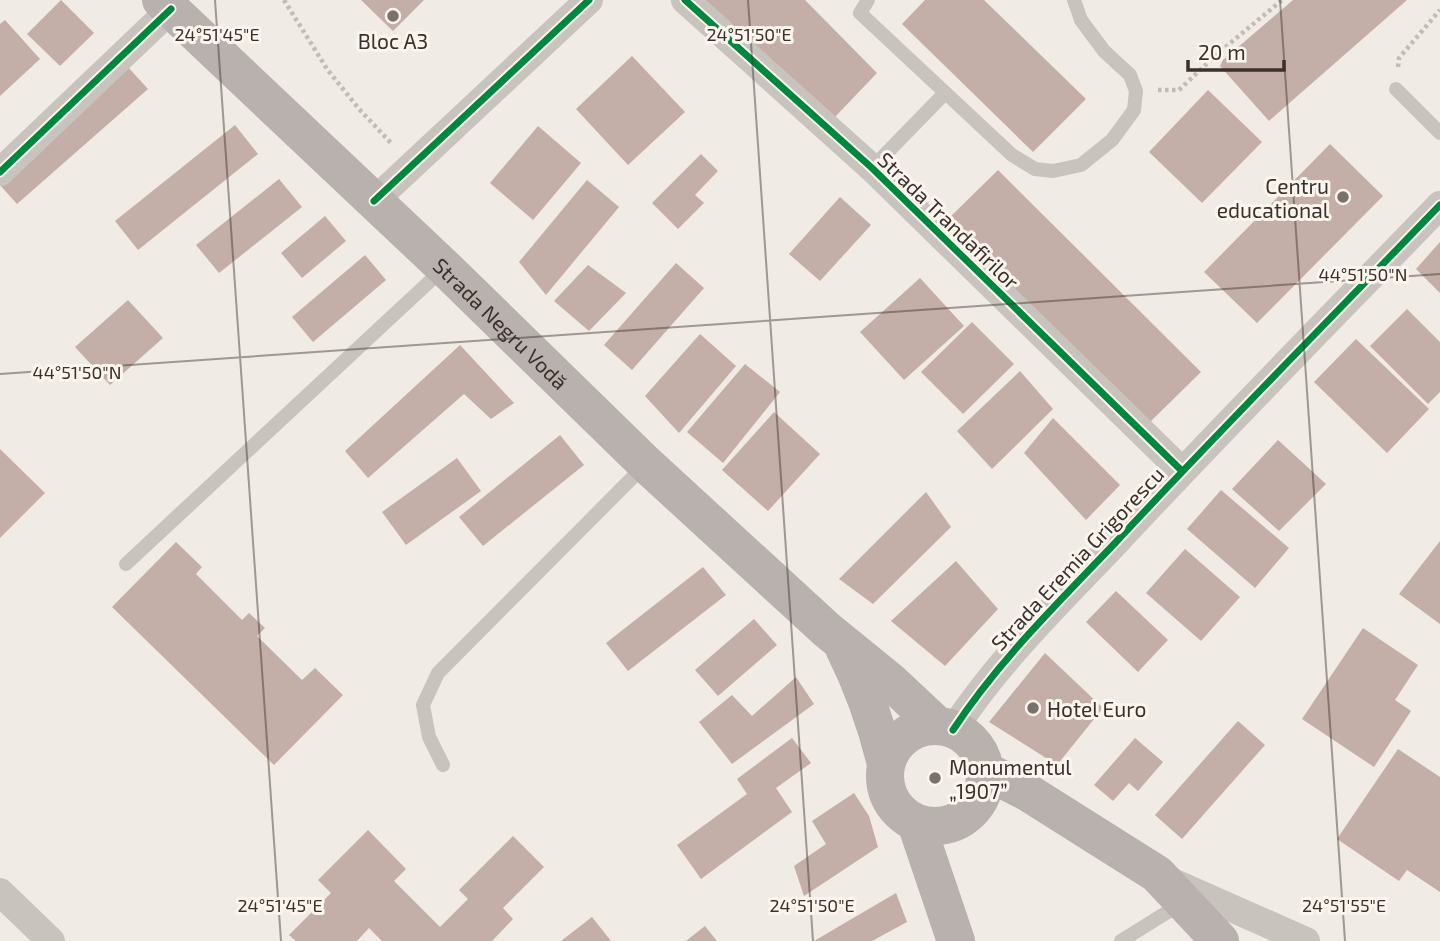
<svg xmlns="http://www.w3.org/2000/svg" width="1440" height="941" font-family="'Exo 2',sans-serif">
<rect width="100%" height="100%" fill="#f0ebe5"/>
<g fill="#c3afa7">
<polygon points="61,0 94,33 60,66 27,34"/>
<polygon points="361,0 424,0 393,31"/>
<polygon points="705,0 805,0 877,73 834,118"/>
<polygon points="925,0 984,0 1086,99 1033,152 902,24"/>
<polygon points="1293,0 1407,0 1269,121 1220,66 1223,60"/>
<polygon points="5,20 40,59 0,96 0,24"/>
<polygon points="632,56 685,112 628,165 576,109"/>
<polygon points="127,66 148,89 17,204 0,185"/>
<polygon points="1208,90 1262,142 1202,203 1149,152"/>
<polygon points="235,125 258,154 138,250 115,221"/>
<polygon points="538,126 581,163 533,220 490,183"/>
<polygon points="1330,144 1383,196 1257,323 1204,272"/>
<polygon points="701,154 718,171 695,195 704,203 678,229 652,203"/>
<polygon points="998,170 1201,372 1149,423 946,221"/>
<polygon points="279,179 302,207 219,273 196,245"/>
<polygon points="587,180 619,207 546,295 519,262"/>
<polygon points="840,197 871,225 820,281 789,254"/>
<polygon points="325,216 346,241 302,278 281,253"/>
<polygon points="1440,242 1440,293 1416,269"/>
<polygon points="365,255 386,280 313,342 292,317"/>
<polygon points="676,263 704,288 632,370 604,345"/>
<polygon points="588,265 626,293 589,331 554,301"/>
<polygon points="920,278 964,326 904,380 860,332"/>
<polygon points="128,300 163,338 110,385 75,347"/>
<polygon points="1407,309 1440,342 1440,392 1428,404 1370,346"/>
<polygon points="972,322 1014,364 963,414 921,372"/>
<polygon points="700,334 736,366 679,433 645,396"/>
<polygon points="1356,339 1429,409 1387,453 1314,382"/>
<polygon points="460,345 514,403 491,419 464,394 368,478 345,451"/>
<polygon points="745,364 780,392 723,463 687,432"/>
<polygon points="1020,371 1053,409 992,469 957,431"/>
<polygon points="774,412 820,454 768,511 722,470"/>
<polygon points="1053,418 1120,485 1086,520 1024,453"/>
<polygon points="560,435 584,465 483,546 459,517"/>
<polygon points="1278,440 1326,484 1279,531 1232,489"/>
<polygon points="0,449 45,493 0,538"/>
<polygon points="457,458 481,491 406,545 382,512"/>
<polygon points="1221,490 1289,548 1255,588 1187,529"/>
<polygon points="926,492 951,527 873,604 839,579"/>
<polygon points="1440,541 1440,624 1399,594"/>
<polygon points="176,542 202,567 196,574 242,620 249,613 265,628 257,636 302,680 315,668 343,695 274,765 112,607"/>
<polygon points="1185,549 1240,597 1201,641 1146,593"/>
<polygon points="956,561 998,609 945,666 891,621"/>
<polygon points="703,567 726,595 628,671 606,643"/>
<polygon points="1116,591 1168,640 1138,672 1086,622"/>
<polygon points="754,619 777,645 718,696 695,670"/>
<polygon points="1363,628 1418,665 1395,700 1411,711 1374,767 1302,719"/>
<polygon points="1045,653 1103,708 1057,765 989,722"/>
<polygon points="796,677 814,704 732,764 699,722 732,695 752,716"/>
<polygon points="1238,721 1265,745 1182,839 1155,815"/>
<polygon points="792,738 811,763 776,788 792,812 701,879 677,845 747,794 737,779"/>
<polygon points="1135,738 1163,762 1138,791 1129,783 1113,801 1094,785"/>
<polygon points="1398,749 1440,777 1440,892 1407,870 1399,881 1337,839"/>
<polygon points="854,793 869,816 878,847 804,896 794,866 826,844 812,821"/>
<polygon points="368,830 406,869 394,881 440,927 468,899 459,890 513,836 544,867 503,908 513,919 492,941 382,941 369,928 357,941 296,941 289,935 331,893 318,880"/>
<polygon points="896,893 907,922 872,941 814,941"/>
<polygon points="592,917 611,941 561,941"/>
<polygon points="705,926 717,941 686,941"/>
</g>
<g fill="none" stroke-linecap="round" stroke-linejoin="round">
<g stroke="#c2bbb6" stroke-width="4.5" stroke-dasharray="3.5 3.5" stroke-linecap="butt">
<polyline points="284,0 327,69 359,109 392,144"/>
<polyline points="1398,67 1399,58 1440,10"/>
<polyline points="1158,90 1179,90 1216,55 1282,0"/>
</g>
<g stroke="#c9c3be" stroke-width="14">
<polyline points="868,0 860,13 1012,155 1035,169 1053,171 1081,165 1112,140 1134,110 1136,91 1130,75 1104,51 1081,20 1074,0"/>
<polyline points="1396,89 1440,133"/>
<polyline points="872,168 945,93"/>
<polyline points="126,564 443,269"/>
<polyline points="443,765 429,737 423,705 438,673 644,466"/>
<polyline points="1121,941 1182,903"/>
</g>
<g stroke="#c9c3be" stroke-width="28">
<polyline points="685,0 872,168 1182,471"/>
<polyline points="0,172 171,9"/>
<polyline points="374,201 589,0"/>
<path d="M953 730C999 660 1059 602 1116 542 1222 428 1332 317 1440 205"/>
<polyline points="1168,880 1306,941"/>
<polyline points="0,892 51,941"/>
</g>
<g stroke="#b8b1ad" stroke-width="38">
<path id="s1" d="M161 0 445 268 646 464 827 630 891 682 938 726"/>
<path d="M844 648C863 686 876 723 886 764"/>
<circle cx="935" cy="776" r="50"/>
<polyline points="984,770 1027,792 1157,874 1220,941"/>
<polyline points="916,823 956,941"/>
</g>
<defs>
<g id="cycleway">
<polyline points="685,0 872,168 1182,471"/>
<polyline points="0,172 171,9"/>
<polyline points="374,201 589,0"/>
<path d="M953 730C999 660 1059 602 1116 542 1222 428 1332 317 1440 205"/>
</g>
</defs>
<use href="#cycleway" stroke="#fbf5ee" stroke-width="11"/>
<use href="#cycleway" stroke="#00873e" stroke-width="7"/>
</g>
<path fill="none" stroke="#3b302b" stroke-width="2" stroke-opacity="0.45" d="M215 0 281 941M748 0 813 941M1280 0 1345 941M0 374 1440 274"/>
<g fill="#7a716c" stroke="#fbf5ee" stroke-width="2.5">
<circle cx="393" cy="16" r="7"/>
<circle cx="1343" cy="197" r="7"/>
<circle cx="1033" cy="708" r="7"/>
<circle cx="935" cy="778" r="7"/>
</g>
<g text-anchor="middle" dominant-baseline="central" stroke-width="6" stroke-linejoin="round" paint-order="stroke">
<g font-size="21" fill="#3b302b" stroke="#fbf5ee" text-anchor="start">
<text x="393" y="40" text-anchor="middle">Bloc A3</text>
<text x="1329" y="185" text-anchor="end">Centru<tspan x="1329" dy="24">educational</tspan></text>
<text x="1047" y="708">Hotel Euro</text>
<text x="949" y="766">Monumentul<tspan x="949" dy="24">„1907”</tspan></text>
</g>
<g font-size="21" fill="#3b302b" stroke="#fbf5ee">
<text transform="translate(949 220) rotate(44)">Strada Trandafirilor</text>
<text stroke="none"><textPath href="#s1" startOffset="469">Strada Negru Vodă</textPath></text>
<text transform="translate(1077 558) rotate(-47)">Strada Eremia Grigorescu</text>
</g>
</g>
<g font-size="18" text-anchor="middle" fill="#3b302b" stroke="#fbf5ee" stroke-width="6" stroke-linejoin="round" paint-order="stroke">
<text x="217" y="41">24°51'45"E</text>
<text x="749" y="41">24°51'50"E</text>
<text x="1363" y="281">44°51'50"N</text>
<text x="77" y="379">44°51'50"N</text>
<text x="280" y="912">24°51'45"E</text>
<text x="812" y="912">24°51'50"E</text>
<text x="1344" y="912">24°51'55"E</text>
</g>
<path d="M1188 60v10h96v-10" fill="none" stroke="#3b302b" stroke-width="3.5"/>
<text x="1198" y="60" font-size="21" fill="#3b302b" stroke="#fbf5ee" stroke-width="5" paint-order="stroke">20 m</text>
</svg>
